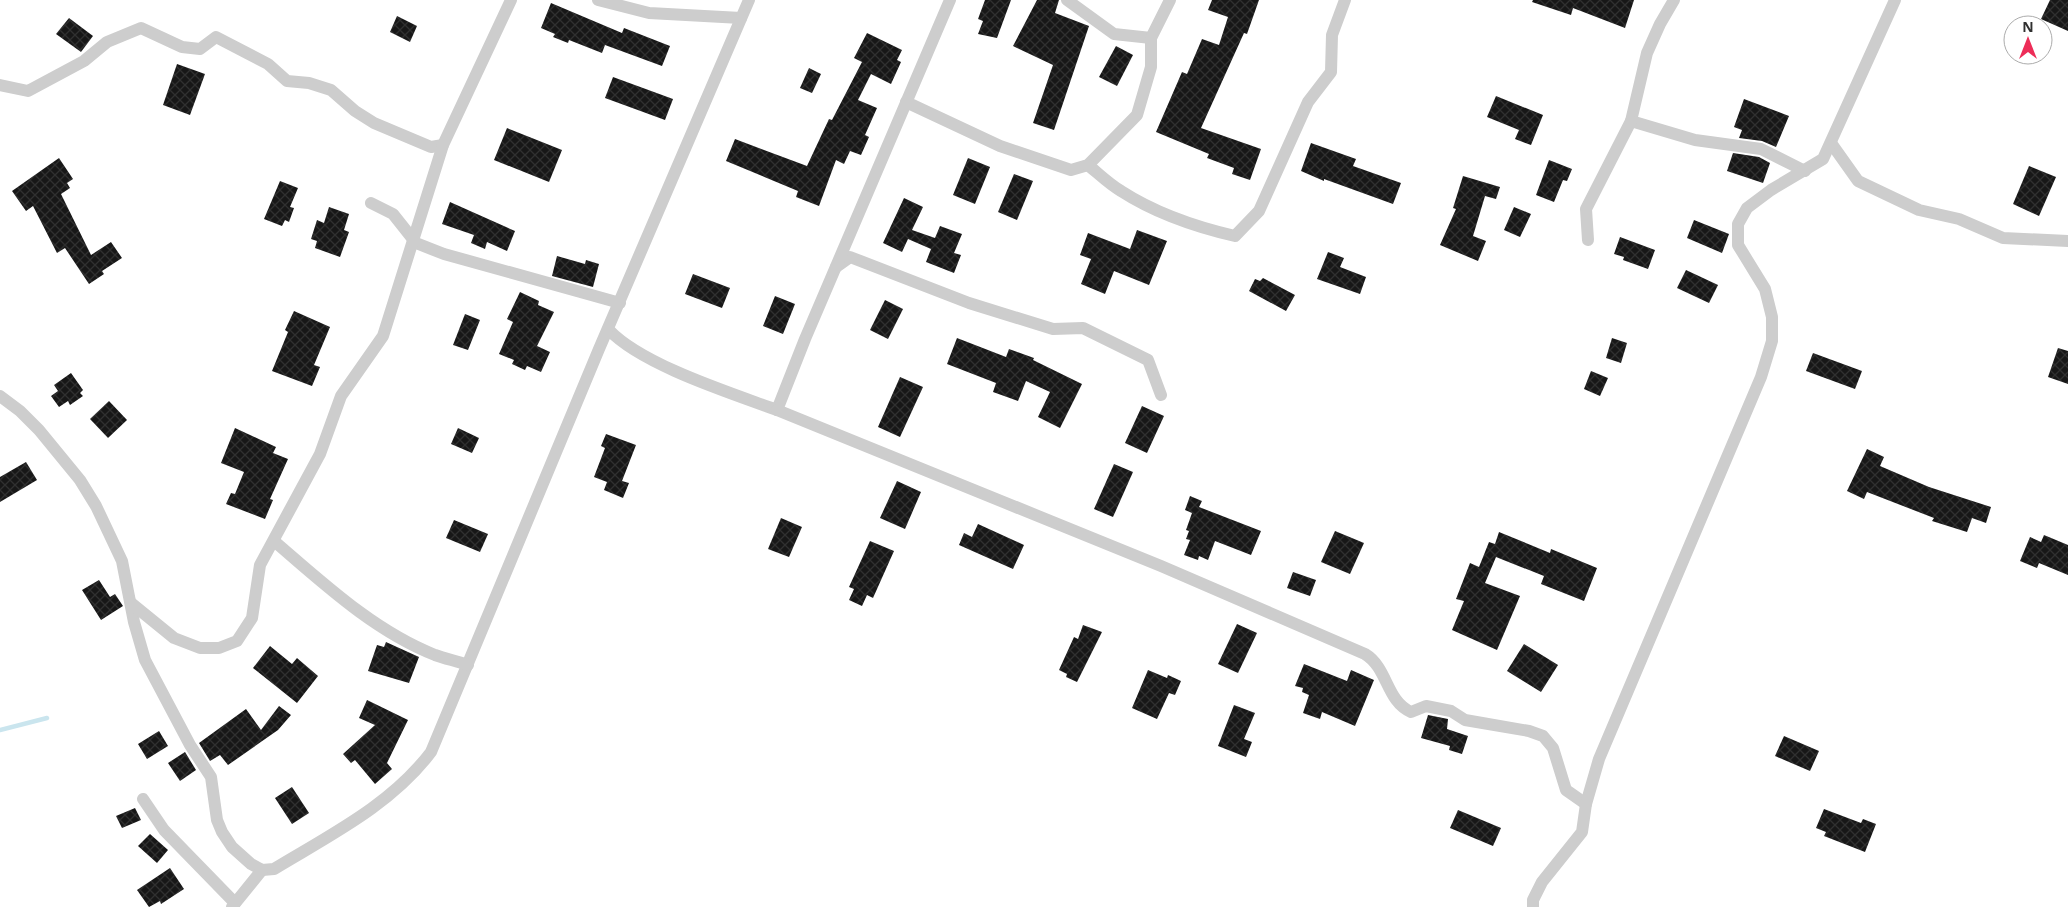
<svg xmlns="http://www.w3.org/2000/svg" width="2068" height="907" font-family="'Open Sans',sans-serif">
<defs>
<pattern id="building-cross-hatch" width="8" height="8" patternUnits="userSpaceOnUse" patternTransform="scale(1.25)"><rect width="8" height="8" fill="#171717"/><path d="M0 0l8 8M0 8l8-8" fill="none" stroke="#303030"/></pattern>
</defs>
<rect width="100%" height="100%" fill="#fff"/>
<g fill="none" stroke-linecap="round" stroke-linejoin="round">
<polyline stroke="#cae5ee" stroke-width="4.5" points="0,730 47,718"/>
</g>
<g fill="url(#building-cross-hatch)">
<polygon points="985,0 1011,0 997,38 978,34 983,21 978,19"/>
<polygon points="1037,0 1059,0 1055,13 1089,26 1054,130 1033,123 1053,65 1013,46"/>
<polygon points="1212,0 1259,0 1247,34 1244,33 1201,128 1261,149 1250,180 1232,174 1234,168 1207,158 1209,154 1156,132 1182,72 1187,74 1202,39 1219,45 1228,17 1208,10"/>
<polygon points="1533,0 1634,0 1625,28 1573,8 1571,15 1532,2"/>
<polygon points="2050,0 2068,0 2068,31 2041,19"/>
<polygon points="551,3 622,33 624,28 670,46 662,66 605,45 602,53 569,40 568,43 553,37 555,34 541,28"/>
<polygon points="397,16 417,26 410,42 390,32"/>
<polygon points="69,18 93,36 81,52 56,34"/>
<polygon points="867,33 902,50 897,60 901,62 891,84 871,74 858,100 877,108 865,135 869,137 861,155 850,151 844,164 836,160 819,206 796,197 798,191 726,161 735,139 807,166 829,119 832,120 862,62 854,58"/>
<polygon points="1116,46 1133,55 1117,86 1099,77"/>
<polygon points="177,64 205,74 190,115 163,105"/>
<polygon points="809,68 821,74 812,93 800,88"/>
<polygon points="613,77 673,99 665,120 605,98"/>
<polygon points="1496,96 1543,115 1531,145 1515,139 1519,130 1487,117"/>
<polygon points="1744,99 1789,116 1776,147 1762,141 1739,138 1742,130 1734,127"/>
<polygon points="507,128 562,150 549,182 494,160"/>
<polygon points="1311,143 1356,159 1353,166 1401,183 1393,204 1324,179 1324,181 1301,171"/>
<polygon points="1733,153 1759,157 1770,163 1763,183 1727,171"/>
<polygon points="59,158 73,179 67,183 70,188 61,194 91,255 111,242 122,258 102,271 104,274 89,284 65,248 57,253 33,206 26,211 12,191"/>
<polygon points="968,158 990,167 975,204 953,195"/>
<polygon points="1549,160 1572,169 1567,181 1563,180 1554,202 1536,195"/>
<polygon points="2029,166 2056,177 2039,216 2013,204"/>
<polygon points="1014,174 1033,181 1017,220 998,212"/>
<polygon points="1463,176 1500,187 1496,199 1485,196 1473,236 1486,241 1478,261 1440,245 1456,209 1453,208"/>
<polygon points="280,181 298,188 290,207 294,208 289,222 285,220 282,226 264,219"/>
<polygon points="904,198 923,207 912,230 935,238 940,226 962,234 954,253 961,255 954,273 926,262 931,249 908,239 902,252 883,243"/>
<polygon points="450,202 515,231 507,251 487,242 485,249 471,243 474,235 442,224"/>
<polygon points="329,207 349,214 344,230 349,232 340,257 315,248 317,241 311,239 317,220 324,223"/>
<polygon points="1514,207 1531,214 1520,237 1504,230"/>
<polygon points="1694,220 1729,234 1722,253 1687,238"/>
<polygon points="1137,230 1167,241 1149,285 1114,271 1105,294 1081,284 1091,259 1080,255 1088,233 1130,249"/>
<polygon points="1620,237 1655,250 1648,269 1623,260 1624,257 1614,254"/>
<polygon points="1328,252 1344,258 1340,267 1366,277 1360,294 1317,279"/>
<polygon points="557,256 585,264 586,260 599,264 593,287 552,276"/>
<polygon points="1686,270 1718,285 1709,303 1677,288"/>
<polygon points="693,274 730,288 722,308 685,294"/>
<polygon points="1263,278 1295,295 1286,311 1249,291 1255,279 1260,281"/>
<polygon points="520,292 539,301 538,305 554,312 537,346 550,352 541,372 527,366 525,370 512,364 514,360 499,354 513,322 507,319"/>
<polygon points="775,296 795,304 783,334 763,326"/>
<polygon points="885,300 903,309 888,339 870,330"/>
<polygon points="294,311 330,327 314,365 320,367 312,386 272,371 288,332 285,330"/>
<polygon points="465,314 480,320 468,350 453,345"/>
<polygon points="957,338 1006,357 1009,349 1034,358 1033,360 1082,384 1060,428 1038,417 1050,392 1026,381 1018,401 993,392 996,383 947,364"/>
<polygon points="1612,338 1627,343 1621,363 1606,358"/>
<polygon points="2058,348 2068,351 2068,384 2048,377"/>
<polygon points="1813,353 1862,371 1855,389 1806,371"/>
<polygon points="1591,371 1608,378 1600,396 1584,389"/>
<polygon points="71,373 83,390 80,393 83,396 70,405 68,401 59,407 51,396 58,391 54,385"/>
<polygon points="900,377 923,387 900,437 878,427"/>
<polygon points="109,401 127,420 108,438 90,419"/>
<polygon points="1142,406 1164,416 1147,453 1125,443"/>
<polygon points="235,428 276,447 273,453 288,459 270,499 273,500 265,519 226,504 231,493 235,494 244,472 221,463"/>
<polygon points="458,428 479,438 472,453 451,444"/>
<polygon points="606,434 636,445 622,481 629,483 623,498 604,490 607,482 594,477 605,448 601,446"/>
<polygon points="1867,449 1884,457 1880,466 1929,487 1991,507 1986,523 1972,518 1967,532 1932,521 1934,518 1867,492 1864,499 1847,491"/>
<polygon points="26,462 37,480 0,502 0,477"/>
<polygon points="1114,464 1133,472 1113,517 1094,509"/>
<polygon points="897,481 921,492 905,529 880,518"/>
<polygon points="1190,496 1202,501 1199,507 1261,531 1251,555 1215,541 1208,560 1199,556 1198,560 1184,555 1190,540 1186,539 1189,531 1186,530 1192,513 1185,510"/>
<polygon points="781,518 802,527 789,557 768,549"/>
<polygon points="454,520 488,534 480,552 446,538"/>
<polygon points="978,524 1024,545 1013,569 959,545 964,533 972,537"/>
<polygon points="1335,531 1364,543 1350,574 1321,562"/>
<polygon points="1499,532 1550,553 1551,549 1597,568 1584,601 1541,584 1544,576 1496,557 1485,583 1520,596 1497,650 1452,630 1464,601 1456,599 1470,563 1479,567 1489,542 1495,544"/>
<polygon points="2044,535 2068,545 2068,575 2039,563 2037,568 2020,561 2030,537 2041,542"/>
<polygon points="870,541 894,551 873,598 867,595 862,606 849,600 854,589 849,587"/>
<polygon points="1293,572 1316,580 1310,596 1287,588"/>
<polygon points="99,580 110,597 115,594 123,606 101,620 82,590"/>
<polygon points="1237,624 1257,633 1238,673 1218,664"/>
<polygon points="1083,625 1102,632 1077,682 1066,677 1067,674 1059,670 1074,637 1078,639"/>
<polygon points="386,642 419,657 409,683 368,671 377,645 384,647"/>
<polygon points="1524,644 1558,665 1541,692 1507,671"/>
<polygon points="270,646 292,664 297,658 318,676 297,703 253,668"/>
<polygon points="1304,664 1347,681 1351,670 1374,680 1355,726 1322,712 1320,719 1303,713 1309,695 1302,692 1303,688 1295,686"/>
<polygon points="1148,670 1167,678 1168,675 1181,681 1175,695 1169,693 1157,719 1132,708"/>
<polygon points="367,700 408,720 387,763 392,769 375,784 355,760 351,763 343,754 375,725 359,718"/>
<polygon points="1234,705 1255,713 1244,739 1252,742 1246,757 1218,746"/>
<polygon points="279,706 291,715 278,730 228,765 220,755 210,761 199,743 246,709 261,730"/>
<polygon points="1428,715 1448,719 1447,729 1468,736 1462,754 1449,750 1450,746 1421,738"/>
<polygon points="159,731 168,746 147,759 138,744"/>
<polygon points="1784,736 1819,751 1810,771 1775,756"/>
<polygon points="185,752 196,770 180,781 168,763"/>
<polygon points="292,787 309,813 292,824 275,798"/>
<polygon points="135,808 141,820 122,828 116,816"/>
<polygon points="1824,809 1861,823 1863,819 1876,824 1865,852 1824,836 1826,832 1816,828"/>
<polygon points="1458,810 1501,828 1493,846 1450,828"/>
<polygon points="150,834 168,850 157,863 138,846"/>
<polygon points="170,868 184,889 161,904 160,901 149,907 137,890"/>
</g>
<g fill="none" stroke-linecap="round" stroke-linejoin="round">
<g stroke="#cdcdcd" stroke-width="12">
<polyline points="598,0 649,13 741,18"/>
<polyline points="1067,0 1114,34 1151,38"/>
<polyline points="1674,0 1660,24 1647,53 1631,121 1695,140 1761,149 1805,171"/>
<polyline points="0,85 28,91 84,61 107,42 141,28 182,47 200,49 216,37 268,64 287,81 309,83 331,90 355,111 374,123 431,147 443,145"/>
<polyline points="906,102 1000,146 1071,170 1088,165 1137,115 1151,67 1151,38 1170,0"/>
<polyline points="1831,143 1858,181 1919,210 1959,219 2003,238 2068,241"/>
<path d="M1088 165C1099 174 1109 184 1121 191 1155 213 1196 227 1235 236L1259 211 1308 102 1331 72 1332 35 1345 0"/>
<polyline points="371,203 393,214 416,243 444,254 620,303"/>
<polyline points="1588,240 1586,209 1631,121"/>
<polyline points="836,267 850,257 969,303 1053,329 1083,328 1148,360 1161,395"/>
<path d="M609 330C642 365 731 393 777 410L805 339 950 0"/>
<path d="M0 396 20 411 39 430 80 480 96 506 122 561 134 622 145 660 190 745 211 777 217 820 222 832 232 847 251 864 262 870 274 869C330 835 391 805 431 752L599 349 749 0"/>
<path d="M777 410 1161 566 1365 654C1388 668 1386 701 1411 712L1426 706 1451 711 1465 720 1529 731 1543 736 1553 748 1566 790 1586 804"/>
<path d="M274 541C323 583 374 631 435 655 446 659 457 661 468 665"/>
<polyline points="131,603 174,638 200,648 219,648 237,641 252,618 260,565 320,454 341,396 383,336 443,145 511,0"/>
<polyline points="143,799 164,830 235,903"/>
<polyline points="232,907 262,870"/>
<polyline points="1533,907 1533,900 1542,882 1582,832 1586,804 1599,759 1761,377 1772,341 1772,317 1765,289 1738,245 1738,224 1747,208 1771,190 1823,159 1895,0"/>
</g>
</g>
<g transform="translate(2028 40)"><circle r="24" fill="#ffffff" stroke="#acacac"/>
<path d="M0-4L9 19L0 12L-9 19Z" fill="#ed2d58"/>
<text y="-8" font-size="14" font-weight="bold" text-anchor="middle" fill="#303030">N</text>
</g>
</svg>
